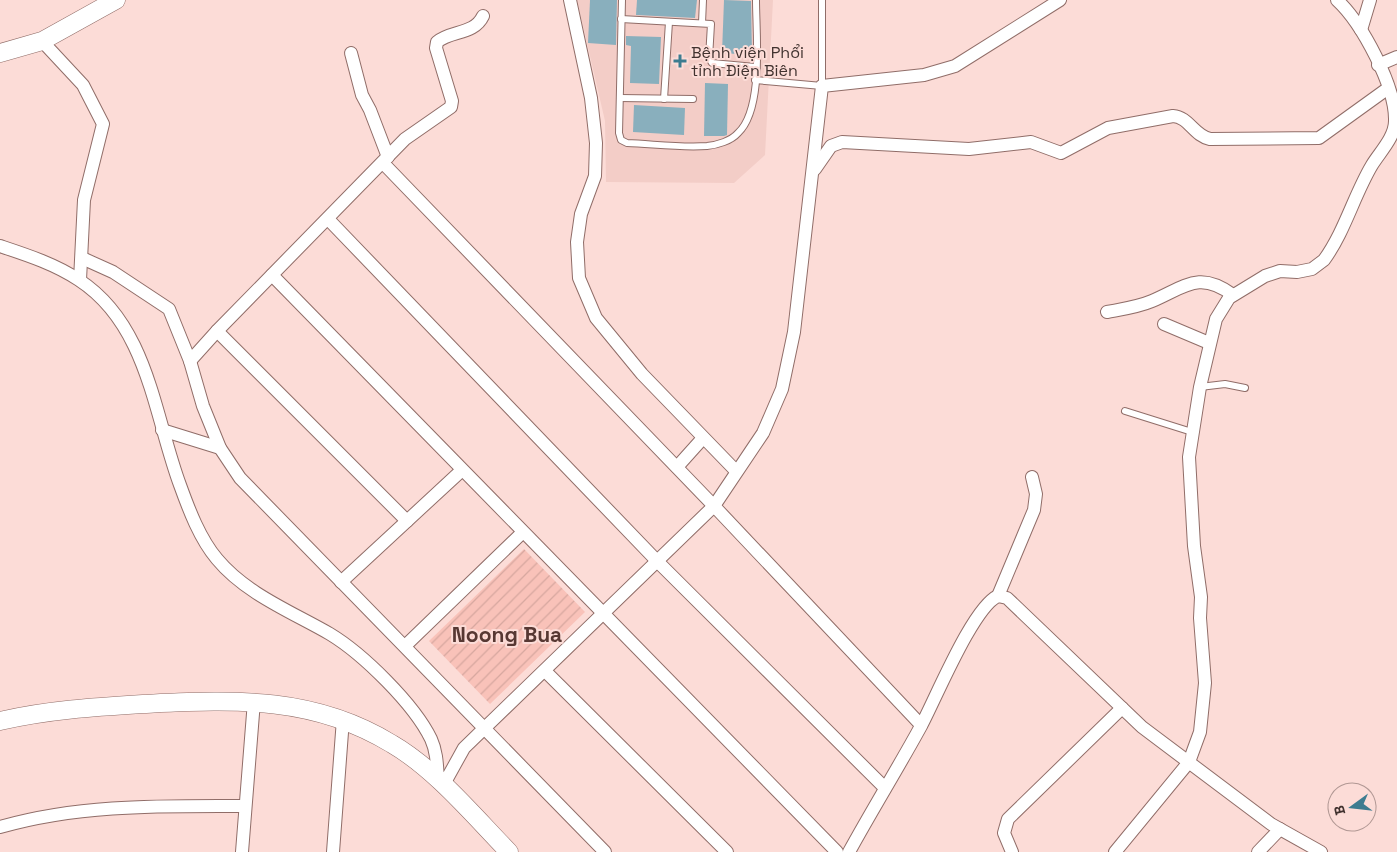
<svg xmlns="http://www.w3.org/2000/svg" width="1397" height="852" font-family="'Space Grotesk',sans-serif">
<defs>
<pattern id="garden-furrows" width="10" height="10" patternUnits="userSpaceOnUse" patternTransform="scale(1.25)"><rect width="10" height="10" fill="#f9c2b9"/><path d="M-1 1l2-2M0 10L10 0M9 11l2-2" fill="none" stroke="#d7a79f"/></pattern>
</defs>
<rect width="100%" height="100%" fill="#fcdcd7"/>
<polygon fill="#f3cdc7" points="577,0 773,0 765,155 734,183 606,182 605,121"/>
<polygon fill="url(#garden-furrows)" points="524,549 585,612 490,704 429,641"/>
<g fill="#89afbd">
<polygon points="590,0 617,0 616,45 588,43"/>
<polygon points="637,0 697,0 695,18 636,15"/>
<polygon points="724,0 751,1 752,55 722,53"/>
<polygon points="626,36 661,37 659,84 630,83 631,46 626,45"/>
<polygon points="705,83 728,84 727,135 724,136 704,136"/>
<polygon points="634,105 685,108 684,135 633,132"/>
</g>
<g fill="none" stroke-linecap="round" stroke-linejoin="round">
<defs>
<g id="lane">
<path d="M622 0 619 133 621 140 627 143C653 144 681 148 707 146 717 145 731 141 738 133 764 109 756 34 756 0"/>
<polyline points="621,19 711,24 709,58 712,63 755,67"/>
<polyline points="702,23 703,0"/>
<polyline points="755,80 822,86 822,0"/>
<polyline points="620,98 693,99"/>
<polyline points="664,99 669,22"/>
<polyline points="1200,387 1225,384 1245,388"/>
<polyline points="1125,411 1192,432"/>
</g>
<g id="street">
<polyline points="570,0 591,98 596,143 595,176 581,214 577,242 579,278 596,318 642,374 736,471"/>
<polyline points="1361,30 1370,0"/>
<polyline points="42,41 83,85 103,124 84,200 80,280"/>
<polyline points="351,53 362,95 370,110 388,157"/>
<polyline points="1378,65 1397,57"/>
<polyline points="383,163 714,506 921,725"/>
<path d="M815 169 831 146 842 142 969 149 1031 142 1061 153 1108 128 1173 116C1189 117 1194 136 1210 139L1319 138 1387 89"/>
<polyline points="328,219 657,561 885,788"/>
<path d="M0 246C27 255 55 264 79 280 148 325 154 415 180 485 189 510 200 539 217 559 246 594 292 612 330 634 363 654 414 704 431 739 437 752 437 766 438 780"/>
<polyline points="82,258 113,272 169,309 190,361 203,406 220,448 240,478 605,852"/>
<polyline points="272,275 837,852"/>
<path d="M1107 312C1123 309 1138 307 1152 301 1185 287 1199 270 1233 295"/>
<polyline points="1164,324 1209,343"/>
<polyline points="217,331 407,521"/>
<path d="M190 361 217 331 405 139 451 107 452 101 436 48 437 42C451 30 474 35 483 16"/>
<polyline points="162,430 220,448"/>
<polyline points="677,467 703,438"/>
<polyline points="341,582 461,471"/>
<polyline points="998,596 1034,510 1036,494 1032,477"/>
<polyline points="405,646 522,533"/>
<polyline points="545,671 727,852"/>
<polyline points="444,784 464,748 714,506 763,433 782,389 794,332 822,86 924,75 955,66 1060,0"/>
<path d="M0 827C80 804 162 806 245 806"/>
<polyline points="242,852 254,701"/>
<polyline points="333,852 343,719"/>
<path d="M849 852C872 810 898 768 921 726 936 698 973 607 998 596L1007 598 1142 727 1271 824 1321 852"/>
<polyline points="1012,852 1004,833 1008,819 1122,708"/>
<path d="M1115 852 1189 762 1200 732 1205 683 1200 618 1201 597 1194 546 1189 457 1200 387 1216 319 1229 298 1265 276 1280 271 1297 272 1312 269 1324 260C1345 231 1354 195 1372 165 1380 152 1395 137 1395 121 1396 87 1362 23 1337 0"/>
<polyline points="1258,852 1280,829"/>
</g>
<g id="secondary">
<polyline points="0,53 42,41 116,0"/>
<path d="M0 721C47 710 95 707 143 704 233 700 312 695 392 744 435 769 474 816 509 852"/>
</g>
</defs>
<use href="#lane" stroke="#906d68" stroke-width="8"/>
<use href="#street" stroke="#906d68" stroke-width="14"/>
<use href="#secondary" stroke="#906d68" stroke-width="19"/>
<use href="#lane" stroke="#fff" stroke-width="6"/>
<use href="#street" stroke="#fff" stroke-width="12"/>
<use href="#secondary" stroke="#fff" stroke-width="18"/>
</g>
<path fill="#3d7c90" stroke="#fcdcd7" stroke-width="2" d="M677.5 53.5h5v5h5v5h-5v5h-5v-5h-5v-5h5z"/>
<g text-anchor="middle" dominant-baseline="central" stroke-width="4" stroke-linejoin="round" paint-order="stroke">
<g font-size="16" fill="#41322f" stroke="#fcdcd7" text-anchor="start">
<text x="691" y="52">Bệnh viện Phổi<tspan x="691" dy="18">tỉnh Điện Biên</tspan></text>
</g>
<g font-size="21" font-weight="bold" fill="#573833" stroke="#fcdcd7">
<text x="507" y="634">Noong Bua</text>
</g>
</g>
<g transform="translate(1352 807) rotate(255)"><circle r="24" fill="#fcdcd7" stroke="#b19894"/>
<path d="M0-4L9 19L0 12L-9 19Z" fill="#3d7c90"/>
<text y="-8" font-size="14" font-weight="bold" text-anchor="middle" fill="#41322f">B</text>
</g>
</svg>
